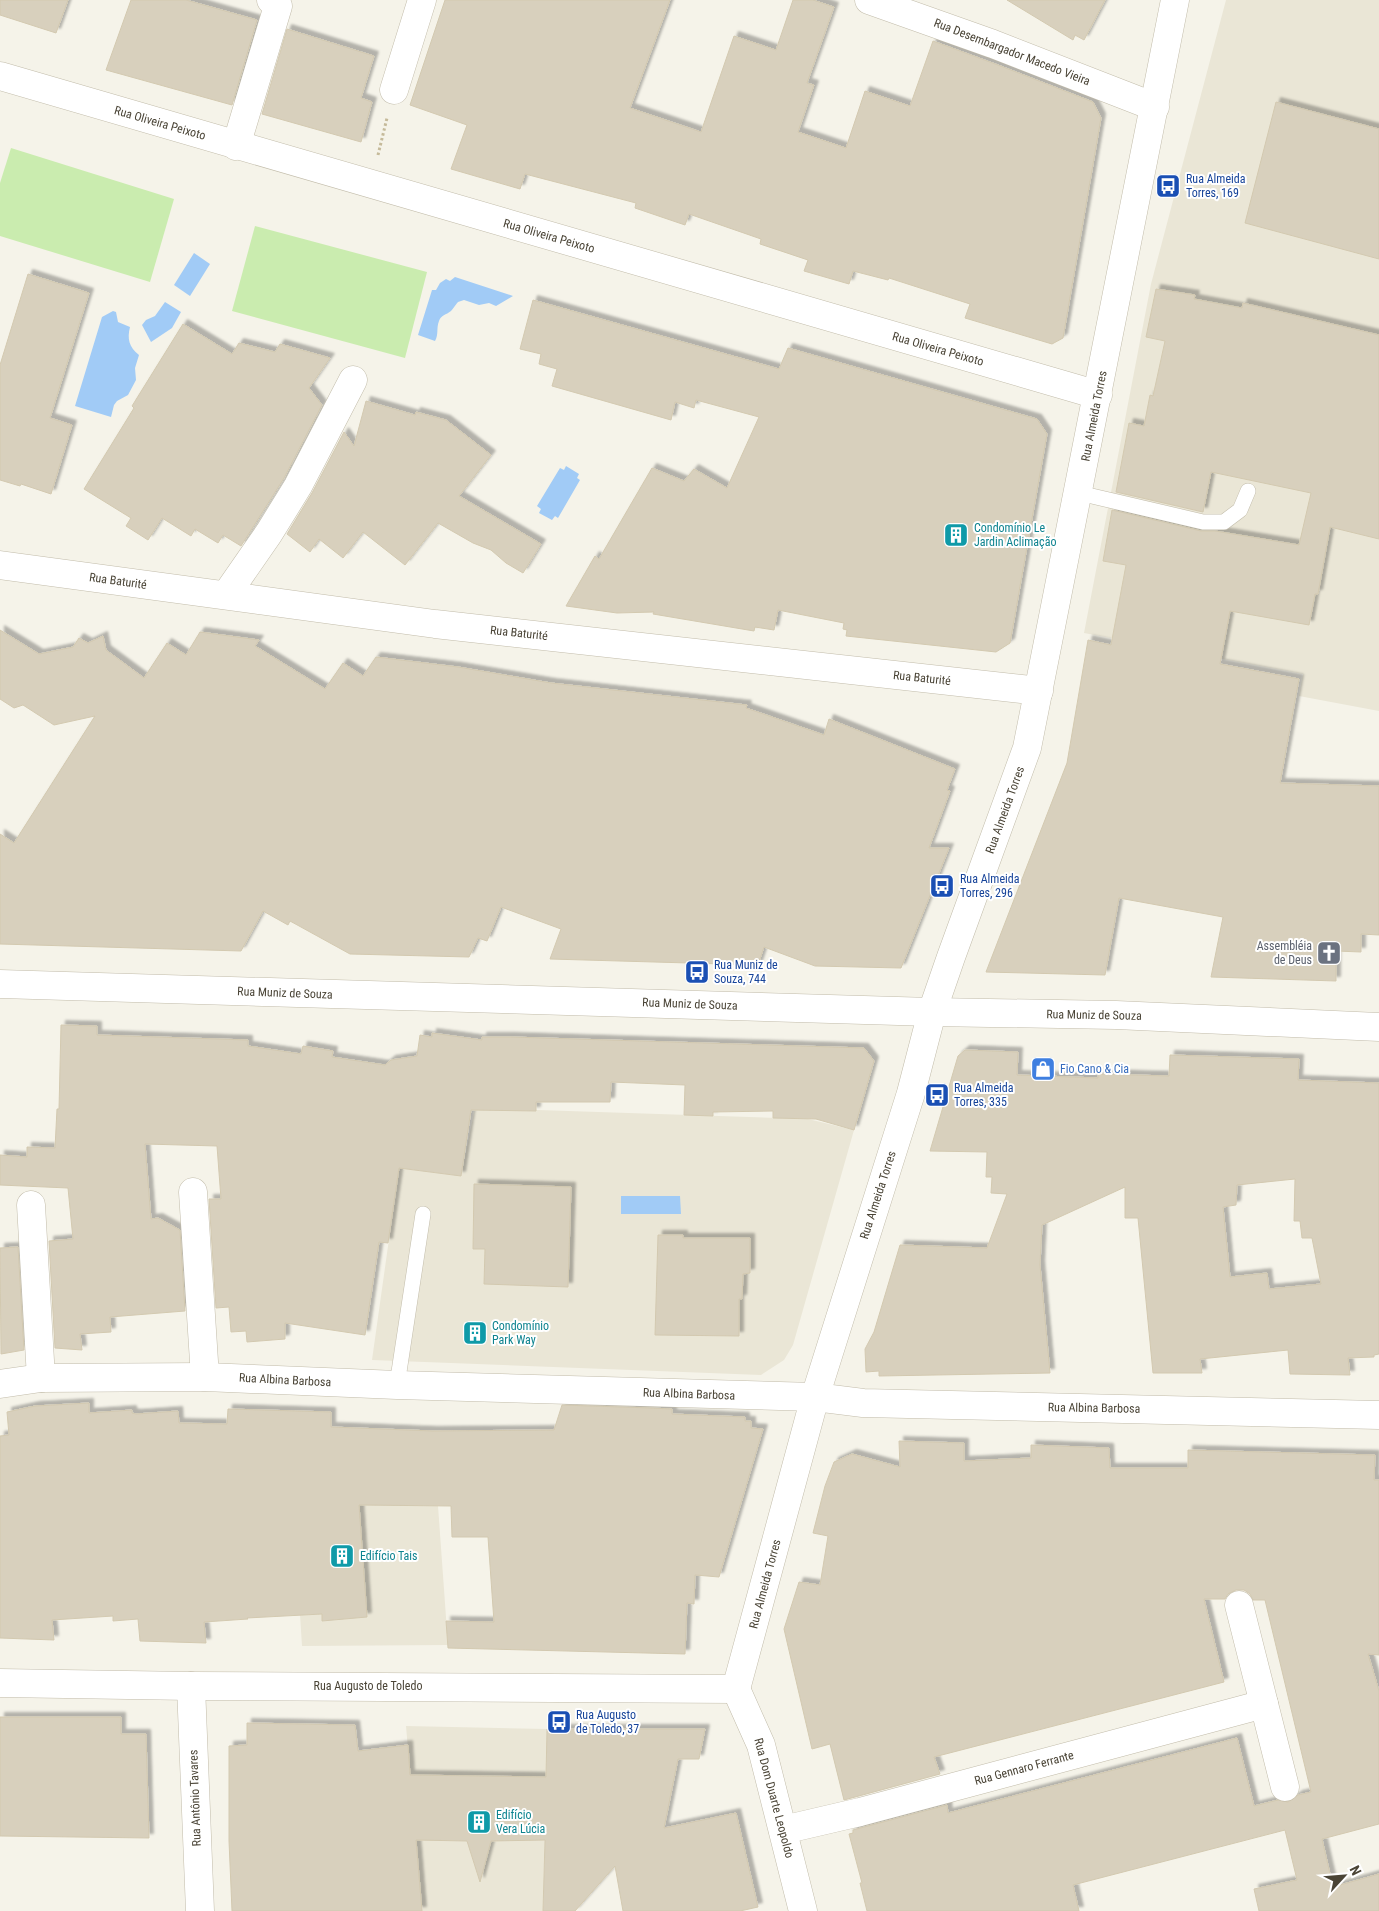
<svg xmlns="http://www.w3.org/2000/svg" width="1379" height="1911" font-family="'Roboto Condensed',sans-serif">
<defs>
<filter id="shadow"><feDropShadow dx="4.5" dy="-4.5" stdDeviation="1" flood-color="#0004"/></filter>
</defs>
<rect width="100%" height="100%" fill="#f5f3e9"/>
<g fill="#eae6d6">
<polygon points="1226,0 1379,0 1379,711 1299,696 1303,674 1084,633 1151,284"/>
<polygon points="475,1108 808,1119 854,1130 793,1345 784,1360 761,1375 372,1360 399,1168 461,1176"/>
<polygon points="293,1503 438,1506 448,1645 302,1646"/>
<polygon points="406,1726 547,1729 543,1911 422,1911"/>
</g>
<g fill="#caecaf">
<polygon points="11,148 174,199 150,282 0,236 0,183"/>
<polygon points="255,226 427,272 405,358 232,311"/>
</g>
<g fill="#a1cbf6">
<polygon points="194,253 210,264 190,296 174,285"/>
<path d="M455 277 513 296 496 306 489 303 479 305 464 300 458 302C456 304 453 309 451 311 446 315 441 315 439 321 436 329 439 334 435 341L418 335 432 290H436L440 283 446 279 450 281Z"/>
<polygon points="165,302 181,312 172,328 151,342 142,325 146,320 155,316"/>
<path d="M113 311 116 312 118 322 130 327C127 339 129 347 139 355L135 368 136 380 128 395 117 401 114 405 111 417 75 406 102 317Z"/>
<polygon points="566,466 579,474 577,478 580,480 558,518 555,516 552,520 539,513 541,509 537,506 560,468 564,470"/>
<polygon points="621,1196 680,1196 681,1214 621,1214"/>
</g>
<g fill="#d8d0bd" stroke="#d3c9b0" fill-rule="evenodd" filter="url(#shadow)">
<polygon points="0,0 68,0 56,33 0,15"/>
<polygon points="131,0 186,0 257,20 232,105 106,70"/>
<polygon points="445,0 670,0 630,108 701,132 734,36 776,50 793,0 813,0 834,7 807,83 814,85 798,132 846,148 865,91 910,106 933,41 998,65 1093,102 1101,118 1063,338 1052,344 965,318 970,304 889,278 888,280 853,271 849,284 804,271 808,260 760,244 761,239 689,214 685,225 635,208 636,203 525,174 520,189 451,169 467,125 410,105"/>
<polygon points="1007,0 1105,0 1084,40 1075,35 1073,40"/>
<polygon points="287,29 374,56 361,98 372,102 361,142 262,114"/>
<polygon points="1276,102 1379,129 1379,259 1245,223"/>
<polygon points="28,274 89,293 50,418 72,425 51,494 21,484 20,486 0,480 0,365"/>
<polygon points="1156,289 1195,295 1194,299 1242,308 1243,303 1379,335 1379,539 1330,527 1318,594 1315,594 1309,625 1230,611 1220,664 1299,679 1280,783 1379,786 1379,935 1361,934 1361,952 1336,951 1336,981 1211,977 1223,917 1119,898 1105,975 986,972 1067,763 1088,640 1111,645 1126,565 1103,561 1112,510 1201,531 1215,531 1299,545 1311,493 1211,472 1203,512 1116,492 1129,423 1144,426 1150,395 1153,396 1165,341 1146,337"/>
<polygon points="533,300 779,369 788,348 1037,419 1047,434 1010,643 996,652 846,636 847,630 843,629 844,623 778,610 774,630 755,627 754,631 653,614 654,612 617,613 566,606 595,556 599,559 652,468 684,481 694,469 727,488 759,417 696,400 694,408 675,402 671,420 552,386 557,369 539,364 541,354 520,349"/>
<polygon points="183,324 232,354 239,343 275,352 280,344 330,358 309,388 322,405 284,478 241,546 223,535 218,543 195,529 191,536 162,518 148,540 126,526 131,518 84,489 134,408 132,406"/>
<polygon points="366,401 415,415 416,412 446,420 491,455 459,496 541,544 523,573 506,563 491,550 473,543 438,523 405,565 363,532 343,558 319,539 310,552 287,534 312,493 344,432 354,446"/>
<polygon points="0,630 39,654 73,647 79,638 88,643 103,636 106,650 144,678 167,643 186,655 200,632 259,640 255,646 325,689 343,663 363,676 376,657 458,667 551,683 747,705 746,708 824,735 829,719 955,769 947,790 950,791 929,848 949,848 901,968 815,966 764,947 758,965 550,959 561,929 501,907 487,941 478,938 469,957 350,954 290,921 288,925 263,911 241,951 0,944 0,834 14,843 95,716 54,725 23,705 14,708 0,699"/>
<polygon points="61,1025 97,1026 97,1035 248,1040 248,1046 301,1054 303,1046 333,1051 332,1057 385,1065 391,1060 417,1056 420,1035 432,1037 432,1033 482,1040 482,1037 511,1037 864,1048 874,1061 854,1130 816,1119 773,1118 773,1111 713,1112 713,1116 684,1115 685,1085 611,1082 610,1102 536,1102 536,1111 471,1110 461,1176 399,1168 388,1243 379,1242 365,1335 285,1323 285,1339 247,1342 246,1331 231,1332 229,1307 216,1308 209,1199 221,1199 217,1146 145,1144 151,1219 158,1218 180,1230 185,1311 110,1317 111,1332 80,1334 82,1350 55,1348 49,1241 73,1239 68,1188 0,1185 0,1155 27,1157 27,1147 55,1148 57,1109 59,1109"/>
<path d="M965 1050 1018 1052 1017 1075 1098 1078V1074L1169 1076 1170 1055 1299 1059 1298 1080 1379 1083V1354L1374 1355V1357L1348 1358 1350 1375 1290 1374 1288 1350 1200 1359 1202 1373H1153L1138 1218H1125V1187L1042 1225 1040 1265 1050 1373 879 1376V1371L866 1372 865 1349 874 1332 900 1245 987 1248 1007 1194 991 1193 992 1177H986L987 1152 930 1151 958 1056ZM1295 1179 1294 1221H1300L1302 1238H1312L1321 1284 1269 1289 1267 1273 1230 1277 1223 1207 1236 1205 1237 1185Z"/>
<polygon points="474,1184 571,1187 568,1287 484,1284 485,1249 473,1249"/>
<polygon points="658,1235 683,1235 683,1238 750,1238 750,1273 743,1274 742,1299 739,1299 739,1336 655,1335"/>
<polygon points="18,1247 24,1350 1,1354 0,1248"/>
<polygon points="89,1403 89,1413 132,1410 132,1413 136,1414 178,1411 179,1423 227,1424 228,1409 331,1412 331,1427 433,1431 554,1430 562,1405 651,1408 672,1409 672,1414 745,1417 745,1421 751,1421 751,1428 763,1429 719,1577 695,1575 694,1604 687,1603 685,1654 448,1648 446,1621 494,1622 488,1537 452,1537 451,1506 359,1505 367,1617 322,1621 322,1614 247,1618 248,1619 204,1622 206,1643 140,1641 138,1619 113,1621 113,1616 52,1620 54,1640 0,1638 0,1436 9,1435 7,1412 35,1406"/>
<polygon points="899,1441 964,1443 964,1461 1031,1458 1031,1445 1109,1448 1110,1468 1188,1468 1188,1450 1375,1455 1374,1480 1379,1480 1379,1655 1368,1654 1379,1691 1379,1824 1322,1839 1333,1887 1379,1874 1379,1911 1259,1911 1254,1889 1297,1880 1285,1830 1073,1885 1079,1911 867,1911 860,1883 862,1883 849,1834 853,1833 853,1830 947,1805 948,1813 1237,1738 1254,1806 1278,1800 1288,1802 1298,1795 1311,1792 1265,1600 1253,1600 1250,1594 1244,1590 1236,1590 1228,1594 1225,1599 1204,1599 1224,1682 934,1757 940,1774 844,1800 830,1744 812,1749 784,1629 799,1582 820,1585 828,1536 813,1533 825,1486 834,1462 852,1454 900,1467"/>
<polygon points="0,1717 121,1717 121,1734 146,1734 149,1838 0,1836"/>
<polygon points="247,1723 355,1725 358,1751 408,1745 410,1775 546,1777 547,1729 705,1729 699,1759 678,1759 664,1828 736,1813 758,1907 740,1911 623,1911 615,1866 575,1911 543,1911 545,1840 491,1841 480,1882 467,1841 416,1840 422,1911 232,1911 229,1841 229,1746 247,1745"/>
</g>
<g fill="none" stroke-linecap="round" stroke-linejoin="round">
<defs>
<g id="service">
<polyline points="1079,493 1203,522 1224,522 1240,510 1248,491"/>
<polyline points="397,1385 423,1214"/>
</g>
<g id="minor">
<polyline points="869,0 993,44 1155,107"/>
<polyline points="0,76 1098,395"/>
<polyline points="394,90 422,0"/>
<polyline points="236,146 278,6 276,2 271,0"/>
<polyline points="0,565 435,624 1039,691"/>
<polyline points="226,595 269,533 298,486 353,380"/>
<polyline points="193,1192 205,1377"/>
<polyline points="31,1205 41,1378"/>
<polyline points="0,1384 41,1378 205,1377 397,1385 815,1397 863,1403 1379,1415"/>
<polyline points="1239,1605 1285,1787"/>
<polyline points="0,1683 191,1686 736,1689"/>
<polyline points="191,1686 200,1911"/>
<polyline points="736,1689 815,1397 911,1093 932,1012 951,957 1027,748 1175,0"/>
<polyline points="736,1689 761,1745 803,1911"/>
<polyline points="783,1830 860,1812 1264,1704"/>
</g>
<polyline id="tertiary" points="0,984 932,1012 1116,1015 1379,1027"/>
</defs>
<use href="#service" stroke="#c2bcaa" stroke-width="16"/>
<use href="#minor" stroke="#c2bcaa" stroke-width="29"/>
<use href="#tertiary" stroke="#c2bcaa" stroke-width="29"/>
<polyline stroke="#c5ba9a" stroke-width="3" stroke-dasharray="2.5 2.5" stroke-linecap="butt" points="378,155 387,118"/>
<use href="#service" stroke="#fff" stroke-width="15"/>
<use href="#minor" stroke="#fff" stroke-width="28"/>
<use href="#tertiary" stroke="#fff" stroke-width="28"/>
</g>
<defs>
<symbol id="bus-square" viewBox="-11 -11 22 22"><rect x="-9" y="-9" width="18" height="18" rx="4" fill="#1a4fb4" stroke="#fff"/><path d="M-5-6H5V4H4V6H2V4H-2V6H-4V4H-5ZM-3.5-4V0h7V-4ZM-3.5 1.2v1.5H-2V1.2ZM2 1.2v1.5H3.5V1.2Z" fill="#fff"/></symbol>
<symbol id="building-square" viewBox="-11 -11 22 22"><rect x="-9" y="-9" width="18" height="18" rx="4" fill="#0f9aa8" stroke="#fff"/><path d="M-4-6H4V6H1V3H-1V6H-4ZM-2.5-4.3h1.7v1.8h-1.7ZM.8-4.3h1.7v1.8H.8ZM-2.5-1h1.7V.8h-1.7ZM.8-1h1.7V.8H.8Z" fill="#fff"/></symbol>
<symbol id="church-square" viewBox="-11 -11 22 22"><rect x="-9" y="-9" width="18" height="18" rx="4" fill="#6b7280" stroke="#fff"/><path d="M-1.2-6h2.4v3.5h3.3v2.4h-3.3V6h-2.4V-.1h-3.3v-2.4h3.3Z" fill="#fff"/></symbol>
<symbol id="shop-square" viewBox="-11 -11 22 22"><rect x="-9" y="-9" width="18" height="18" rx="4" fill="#3f7fe0" stroke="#fff"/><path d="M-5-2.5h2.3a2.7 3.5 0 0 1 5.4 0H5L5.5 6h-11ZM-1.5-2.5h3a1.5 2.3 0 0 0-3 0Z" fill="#fff"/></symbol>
</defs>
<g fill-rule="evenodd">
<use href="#bus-square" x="1154" y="172" width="28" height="28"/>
<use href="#building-square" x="942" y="521" width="28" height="28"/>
<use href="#bus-square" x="928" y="872" width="28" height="28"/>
<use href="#church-square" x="1315" y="939" width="28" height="28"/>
<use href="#bus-square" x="683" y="958" width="28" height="28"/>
<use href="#shop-square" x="1029" y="1055" width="28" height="28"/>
<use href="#bus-square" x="923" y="1081" width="28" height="28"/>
<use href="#building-square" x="461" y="1319" width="28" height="28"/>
<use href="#building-square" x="328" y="1542" width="28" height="28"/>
<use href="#bus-square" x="545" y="1708" width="28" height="28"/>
<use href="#building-square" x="465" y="1808" width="28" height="28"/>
</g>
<g text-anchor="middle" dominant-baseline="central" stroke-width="4" stroke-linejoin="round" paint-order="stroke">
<g font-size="12" fill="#4a4436" stroke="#fff">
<text transform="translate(1012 52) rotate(21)">Rua Desembargador Macedo Vieira</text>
<text transform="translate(160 123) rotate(16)">Rua Oliveira Peixoto</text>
<text transform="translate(549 236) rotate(16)">Rua Oliveira Peixoto</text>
<text transform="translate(938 349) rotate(16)">Rua Oliveira Peixoto</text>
<text transform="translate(1094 416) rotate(-79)">Rua Almeida Torres</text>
<text transform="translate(118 581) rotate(8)">Rua Baturité</text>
<text transform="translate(519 633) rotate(6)">Rua Baturité</text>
<text transform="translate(922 678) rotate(6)">Rua Baturité</text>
<text transform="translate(1005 810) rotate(-70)">Rua Almeida Torres</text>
<text transform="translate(285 993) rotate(2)">Rua Muniz de Souza</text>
<text transform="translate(690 1004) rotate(2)">Rua Muniz de Souza</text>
<text transform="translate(1094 1015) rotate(1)">Rua Muniz de Souza</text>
<text transform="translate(878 1195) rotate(-72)">Rua Almeida Torres</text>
<text transform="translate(285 1380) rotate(3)">Rua Albina Barbosa</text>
<text transform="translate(689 1394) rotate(2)">Rua Albina Barbosa</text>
<text transform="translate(1094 1408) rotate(1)">Rua Albina Barbosa</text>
<text transform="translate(765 1584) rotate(-75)">Rua Almeida Torres</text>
<text x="368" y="1686">Rua Augusto de Toledo</text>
<text transform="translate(1024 1768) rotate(-15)">Rua Gennaro Ferrante</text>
<text transform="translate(195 1798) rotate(-92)">Rua Antônio Tavares</text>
<text transform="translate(774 1798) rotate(75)">Rua Dom Duarte Leopoldo</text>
</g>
<g font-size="12" fill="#164399" stroke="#fff" text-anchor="start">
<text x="1186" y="179">Rua Almeida<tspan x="1186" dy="14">Torres, 169</tspan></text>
<text x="960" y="879">Rua Almeida<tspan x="960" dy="14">Torres, 296</tspan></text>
<text x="714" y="965">Rua Muniz de<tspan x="714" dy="14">Souza, 744</tspan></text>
<text x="954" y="1088">Rua Almeida<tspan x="954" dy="14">Torres, 335</tspan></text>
<text x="576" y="1715">Rua Augusto<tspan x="576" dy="14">de Toledo, 37</tspan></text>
</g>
<g font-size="12" fill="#0d838f" stroke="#fff" text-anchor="start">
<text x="974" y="528">Condomínio Le<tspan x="974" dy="14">Jardin Aclimação</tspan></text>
<text x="492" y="1326">Condomínio<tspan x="492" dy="14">Park Way</tspan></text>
<text x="360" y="1556">Edifício Tais</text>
<text x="496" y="1815">Edifício<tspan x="496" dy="14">Vera Lúcia</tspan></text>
</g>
<g font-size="12" fill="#5b616d" stroke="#fff" text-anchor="end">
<text x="1312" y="946">Assembléia<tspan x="1312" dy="14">de Deus</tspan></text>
</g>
<g font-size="12" fill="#366cbe" stroke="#fff" text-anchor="start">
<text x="1060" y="1069">Fio Cano &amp; Cia</text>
</g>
</g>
<g transform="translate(1344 1876) rotate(64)" stroke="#ffffff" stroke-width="4" paint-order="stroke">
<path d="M0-4L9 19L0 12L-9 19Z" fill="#4a4436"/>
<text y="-8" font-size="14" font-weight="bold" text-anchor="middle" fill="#4a4436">N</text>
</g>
</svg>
